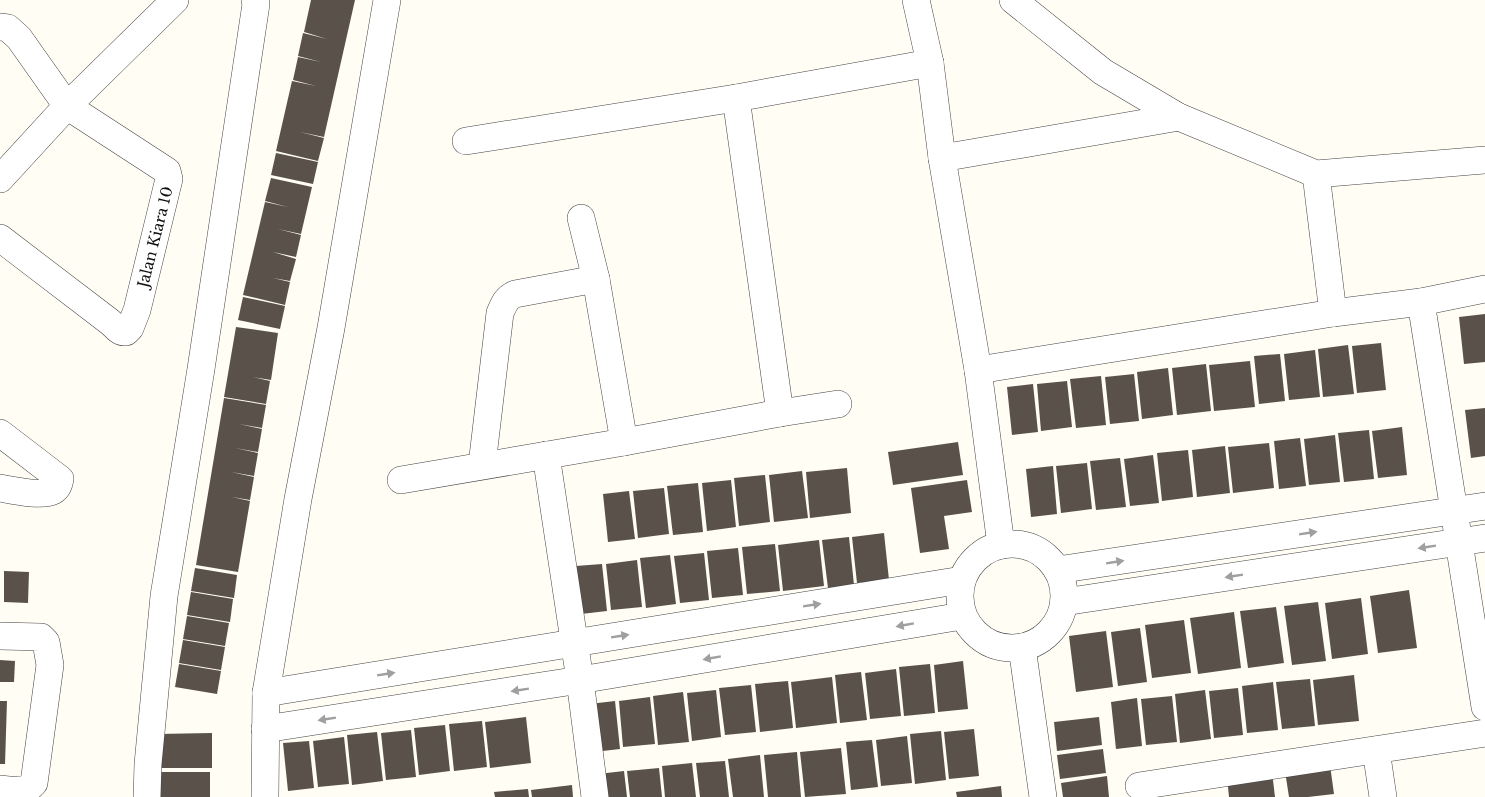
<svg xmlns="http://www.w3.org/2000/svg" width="1485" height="797" font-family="'Libre Baskerville',serif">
<rect width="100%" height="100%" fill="#fffdf4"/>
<g fill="#5a514b">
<polygon points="311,0 355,0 324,137 300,132 324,138 318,161 276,151 292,81 316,86 293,80 298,57 321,62 298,56 303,33 327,39 304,32"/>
<polygon points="276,153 318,162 313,184 271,175"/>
<polygon points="271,178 312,187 301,234 278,229 301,235 296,257 273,252 296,259 290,281 273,278 290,282 285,305 243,295 265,202 288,207 265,201"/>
<polygon points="243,297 285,306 280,329 238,320"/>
<polygon points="1485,314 1485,362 1464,364 1459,317"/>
<polygon points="236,327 278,333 271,380 253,377 270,381 266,404 224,397"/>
<polygon points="1381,343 1386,390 1357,393 1352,346"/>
<polygon points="1348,345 1354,394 1323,397 1318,349"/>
<polygon points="1315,350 1320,397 1289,400 1284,354"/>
<polygon points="1280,354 1285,401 1259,404 1254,356"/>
<polygon points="1250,361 1255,407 1214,411 1209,365"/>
<polygon points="1206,364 1211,411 1177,415 1172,368"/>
<polygon points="1168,368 1173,415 1142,419 1137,372"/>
<polygon points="1134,374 1139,421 1110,424 1105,377"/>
<polygon points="1101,376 1106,425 1076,428 1070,379"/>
<polygon points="1067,381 1072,427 1041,431 1037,384"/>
<polygon points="1033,384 1038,432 1012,435 1007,387"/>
<polygon points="224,398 266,405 262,428 239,424 262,429 258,452 235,448 258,453 254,476 231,472 254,477 250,500 232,497 250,501 238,572 196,565"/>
<polygon points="1485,408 1485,456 1471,458 1465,410"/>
<polygon points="1402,427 1407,475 1378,478 1372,431"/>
<polygon points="1369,430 1374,479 1344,482 1338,433"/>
<polygon points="1335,435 1340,482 1309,485 1304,439"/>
<polygon points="1300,438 1306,486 1279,489 1274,441"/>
<polygon points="958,442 963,475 893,485 888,452"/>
<polygon points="1269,443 1274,488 1233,493 1228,447"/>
<polygon points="1225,446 1230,493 1197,497 1192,450"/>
<polygon points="1188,450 1193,497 1162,501 1157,453"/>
<polygon points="1153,455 1159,503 1130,506 1124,459"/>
<polygon points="1120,458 1126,507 1096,510 1090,461"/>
<polygon points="1087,463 1092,509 1061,513 1056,466"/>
<polygon points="1053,466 1057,514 1031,517 1026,469"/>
<polygon points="847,468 851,513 810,518 806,472"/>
<polygon points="802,471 808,518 774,522 769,475"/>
<polygon points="765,475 770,522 739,526 734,478"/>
<polygon points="731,480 736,527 707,531 702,483"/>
<polygon points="967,480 972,512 944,516 949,549 920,553 911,488"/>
<polygon points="698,483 703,532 673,535 667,486"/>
<polygon points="664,488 669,534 638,538 633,491"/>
<polygon points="629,491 635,539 608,542 603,494"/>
<polygon points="884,533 889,580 857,583 852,537"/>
<polygon points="849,537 854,585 828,588 822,540"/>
<polygon points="819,540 824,586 783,591 778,545"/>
<polygon points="775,544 780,591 747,594 742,547"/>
<polygon points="738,548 743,595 712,598 707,551"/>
<polygon points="704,553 709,600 680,603 674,556"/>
<polygon points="670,555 676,604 646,608 640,558"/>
<polygon points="637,560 642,607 611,610 606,564"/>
<polygon points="602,564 607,611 581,614 576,566"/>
<polygon points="195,568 237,575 234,598 191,591"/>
<polygon points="4,571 29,572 28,603 4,602"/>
<polygon points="1409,590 1417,648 1378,653 1370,596"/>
<polygon points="191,592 233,599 230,622 187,615"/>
<polygon points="1361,598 1368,654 1332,659 1325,603"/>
<polygon points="1318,602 1326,661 1292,665 1284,606"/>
<polygon points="1276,607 1284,663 1248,668 1240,611"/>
<polygon points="1234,612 1241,668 1198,674 1190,618"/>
<polygon points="187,616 229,623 225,646 183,639"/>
<polygon points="1184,620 1191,673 1152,678 1145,625"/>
<polygon points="1140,628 1147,682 1118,686 1111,632"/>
<polygon points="1106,631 1113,687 1076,692 1069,636"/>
<polygon points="183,640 225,647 221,670 179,663"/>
<polygon points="0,660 15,661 14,682 0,682"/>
<polygon points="963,661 968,709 938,712 934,665"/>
<polygon points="179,664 221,671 217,694 175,687"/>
<polygon points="930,664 935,713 904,716 899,667"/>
<polygon points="896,669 901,716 870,719 865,673"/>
<polygon points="861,672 867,720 840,723 835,675"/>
<polygon points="1354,675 1359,721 1318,725 1313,680"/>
<polygon points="832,677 837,723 796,728 791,682"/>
<polygon points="1310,679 1315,726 1282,729 1276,682"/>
<polygon points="788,681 793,728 760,732 755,684"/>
<polygon points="1273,682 1278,730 1247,733 1242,686"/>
<polygon points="751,685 756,732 725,735 719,688"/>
<polygon points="1238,688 1243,735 1214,738 1209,691"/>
<polygon points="716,690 721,737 692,741 687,693"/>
<polygon points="1205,690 1211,739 1180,743 1175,694"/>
<polygon points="683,692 689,742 658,745 653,696"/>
<polygon points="1172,696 1177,742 1146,745 1141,699"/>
<polygon points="650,697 655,744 623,747 619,701"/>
<polygon points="1137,698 1142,746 1116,749 1111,702"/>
<polygon points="0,701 7,701 5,764 0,764"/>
<polygon points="615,701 620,749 594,752 589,704"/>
<polygon points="526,717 531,763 490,768 485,722"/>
<polygon points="1099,717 1102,745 1057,751 1054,722"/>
<polygon points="482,721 487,767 454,771 449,724"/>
<polygon points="445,725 450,771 419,775 414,728"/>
<polygon points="974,729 979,776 949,779 944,732"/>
<polygon points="411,730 416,777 386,780 381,733"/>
<polygon points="941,731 946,780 915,784 910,734"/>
<polygon points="377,732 383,781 352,785 347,735"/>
<polygon points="212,733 212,768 157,768 157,734"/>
<polygon points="907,736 912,783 881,786 876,740"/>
<polygon points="344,737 349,784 318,787 313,741"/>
<polygon points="872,740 878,787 851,790 846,742"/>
<polygon points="309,741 314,788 288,791 283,743"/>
<polygon points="841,748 846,794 805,797 800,752"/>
<polygon points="1103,749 1106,773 1060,779 1057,755"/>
<polygon points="797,752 801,797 768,797 764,755"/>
<polygon points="760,755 764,797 733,797 728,759"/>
<polygon points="725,761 729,797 700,797 696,763"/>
<polygon points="692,763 696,797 665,797 662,766"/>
<polygon points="1330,765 1334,794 1308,797 1289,797 1285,771"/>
<polygon points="659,768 662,797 630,797 627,771"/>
<polygon points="624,771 627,797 600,797 598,774"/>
<rect x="156" y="772" width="54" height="25"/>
<polygon points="1272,772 1275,797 1229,797 1227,777"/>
<polygon points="1107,776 1109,797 1063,797 1061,783"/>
<polygon points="572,785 573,797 532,797 531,790"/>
<polygon points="1001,786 1002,797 957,797 956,792"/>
<polygon points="528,789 529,797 495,797 494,792"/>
</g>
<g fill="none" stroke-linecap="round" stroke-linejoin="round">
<defs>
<g id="street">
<polyline points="916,0 930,63 942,158 978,370 1001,545"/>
<polyline points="1013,0 1103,72 1179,117 1316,174 1485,160"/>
<path d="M0 27 8 28 19 38 67 106 167 171 169 179 137 310 130 328 126 332C119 333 115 326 110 322L0 238"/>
<polyline points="736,98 780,413"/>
<polyline points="466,141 736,98 930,63"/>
<polyline points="942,158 1179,117"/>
<polyline points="1316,174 1333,313"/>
<polyline points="0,179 67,106 175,0"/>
<polyline points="581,218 596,279 624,442"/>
<polyline points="1421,302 1485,707"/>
<polyline points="978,370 1333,313 1421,302 1485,289"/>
<path d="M0 433 60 479C59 484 58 488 53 491 42 497 12 490 0 488"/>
<polyline points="546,455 580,680 595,797"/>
<path d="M482 465 500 313C504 304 506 298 515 294L596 279"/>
<polyline points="401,480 624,442 780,413 838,404"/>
<circle cx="1012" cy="596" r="52"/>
<polyline points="1057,570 1485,506"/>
<polyline points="1064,602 1485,538"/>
<path d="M0 636 41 637 46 642 50 665 34 783C25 794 12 790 0 789"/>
<polyline points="1022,647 1043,797"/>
<polyline points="266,693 962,580"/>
<polyline points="265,729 580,680 962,616"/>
<polyline points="1376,750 1383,797"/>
<polyline points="1139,786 1485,733"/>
<polyline points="147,797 148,764 164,596 201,369 256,4 255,0"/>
<polyline points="265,797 266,693 298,499 331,328 387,0"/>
</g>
</defs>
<use href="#street" stroke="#434343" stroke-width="28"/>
<use href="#street" stroke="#fff" stroke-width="27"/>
</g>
<defs><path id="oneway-solid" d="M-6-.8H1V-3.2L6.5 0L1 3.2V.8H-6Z" transform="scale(1.5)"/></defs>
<g fill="#9f9f9f">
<use href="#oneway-solid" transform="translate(1308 533) rotate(-9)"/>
<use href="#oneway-solid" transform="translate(1427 547) rotate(171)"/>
<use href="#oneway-solid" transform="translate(1115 562) rotate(-9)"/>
<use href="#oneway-solid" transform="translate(1234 576) rotate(171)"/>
<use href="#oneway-solid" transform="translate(812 605) rotate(-9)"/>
<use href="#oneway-solid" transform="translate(905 625) rotate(170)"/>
<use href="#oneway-solid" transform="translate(620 636) rotate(-9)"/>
<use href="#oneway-solid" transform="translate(712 658) rotate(170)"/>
<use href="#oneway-solid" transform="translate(386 674) rotate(-9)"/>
<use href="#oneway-solid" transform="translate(520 690) rotate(171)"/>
<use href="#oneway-solid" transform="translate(327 719) rotate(171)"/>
</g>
<g text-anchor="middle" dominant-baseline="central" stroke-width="6" stroke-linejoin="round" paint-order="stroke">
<g font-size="15" fill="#101010" stroke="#fff">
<text transform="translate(155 237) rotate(-76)">Jalan Kiara 10</text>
</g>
</g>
</svg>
